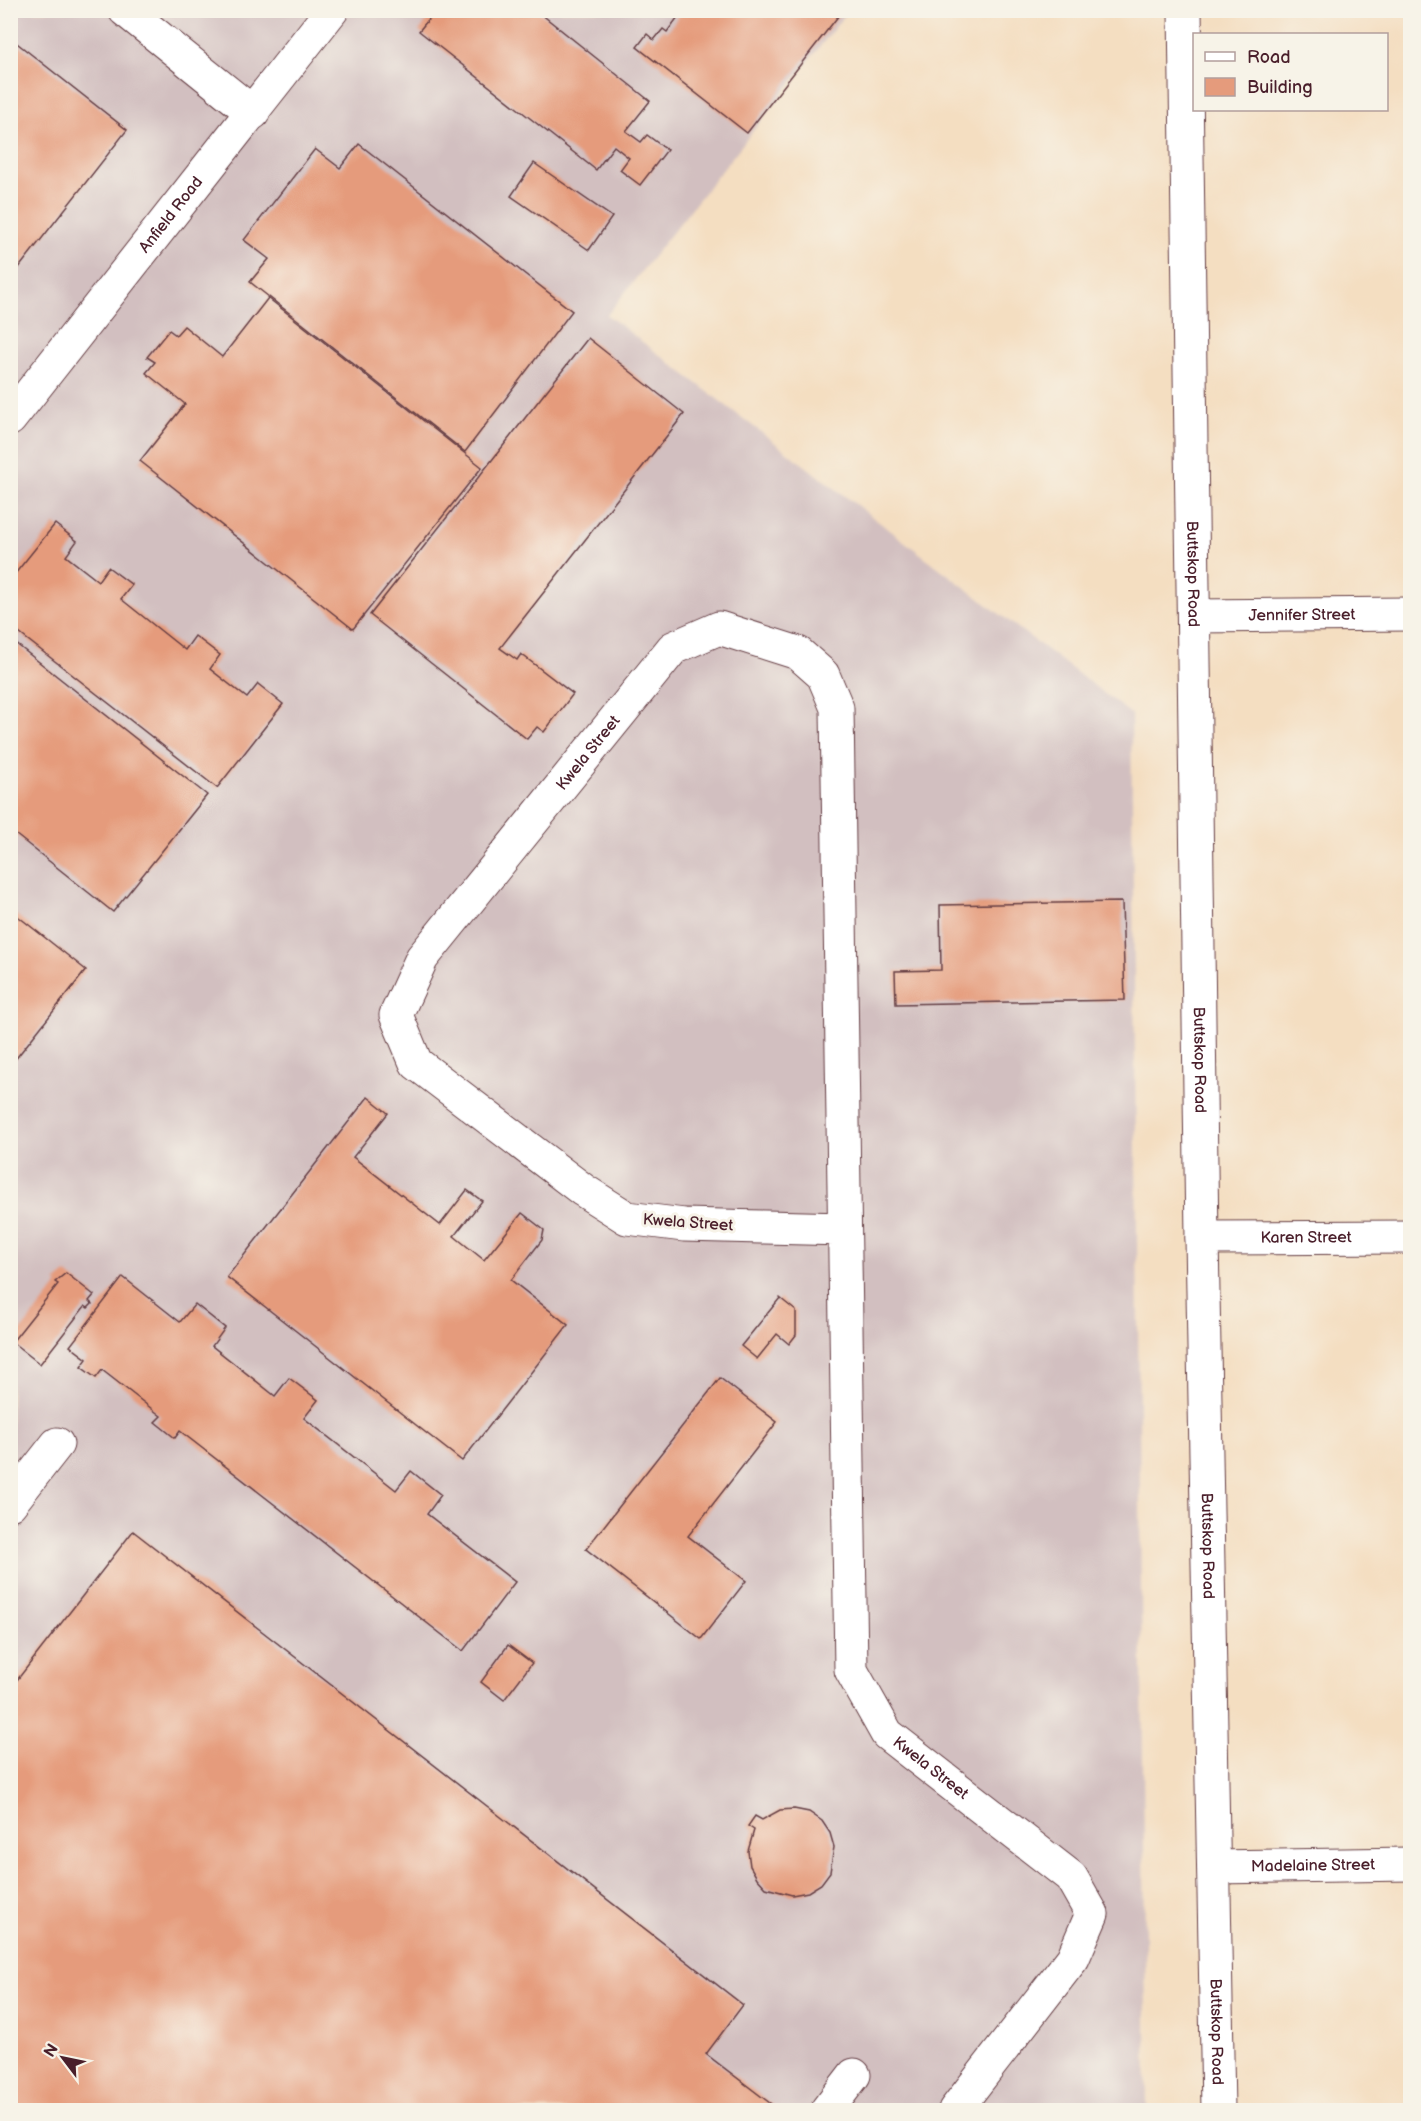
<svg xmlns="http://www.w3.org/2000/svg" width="1421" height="2121" font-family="'Balsamiq Sans',sans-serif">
<rect width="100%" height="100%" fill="#f7f3e8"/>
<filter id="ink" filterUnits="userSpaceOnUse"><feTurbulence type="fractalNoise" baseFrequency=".0167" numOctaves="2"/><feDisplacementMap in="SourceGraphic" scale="12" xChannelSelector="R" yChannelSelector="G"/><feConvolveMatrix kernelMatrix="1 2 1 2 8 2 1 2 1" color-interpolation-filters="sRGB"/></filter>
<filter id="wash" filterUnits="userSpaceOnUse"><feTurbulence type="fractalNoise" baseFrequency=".008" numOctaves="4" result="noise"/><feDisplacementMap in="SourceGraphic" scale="24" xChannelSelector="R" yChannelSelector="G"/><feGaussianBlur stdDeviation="1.35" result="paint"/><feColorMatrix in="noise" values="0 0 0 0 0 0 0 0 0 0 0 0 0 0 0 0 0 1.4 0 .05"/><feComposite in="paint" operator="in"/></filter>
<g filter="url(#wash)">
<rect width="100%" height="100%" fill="#f4dec1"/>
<polygon fill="#d2bfc0" points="11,11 848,11 607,315 1131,714 1147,2110 11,2110"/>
<g id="blocks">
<g fill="#e59b7c">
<polygon points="436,10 536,10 650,101 626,131 641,142 647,135 667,150 640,185 620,170 629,158 614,146 596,170 419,31"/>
<polygon points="683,10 843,10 747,133 637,47 647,34 654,40 663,29 667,32"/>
<polygon points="13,40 127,130 10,279 10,43"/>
<polygon points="359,144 572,311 465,452 250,282 269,259 244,240 315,149 340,168"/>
<polygon points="534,163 612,217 589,250 511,196"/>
<polygon points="268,298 482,467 353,629 140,461 185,404 146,373 155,362 147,357 169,330 176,335 184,326 222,357"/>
<polygon points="588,338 684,414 500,648 517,660 521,654 573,694 544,732 537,727 527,739 370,615"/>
<polygon points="55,524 77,541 66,556 98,581 108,567 132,585 121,599 185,650 195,636 220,655 210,669 247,698 258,684 283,704 217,788 10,626 10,580"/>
<polygon points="10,639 207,795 113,912 10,830"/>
<polygon points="1122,902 1125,1000 896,1004 895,971 941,970 940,905"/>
<polygon points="10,910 86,970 10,1066"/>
<polygon points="368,1097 388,1113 353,1157 440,1225 467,1190 482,1201 454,1236 484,1260 522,1213 544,1230 542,1240 511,1280 568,1325 462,1461 227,1277"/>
<polygon points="66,1273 94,1295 89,1301 92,1304 88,1308 85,1306 40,1364 12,1342 58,1284 55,1282"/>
<polygon points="123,1277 180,1322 195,1304 225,1328 212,1346 275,1396 289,1378 318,1400 304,1418 396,1490 411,1471 441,1495 427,1514 515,1582 463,1651 180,1431 175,1438 155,1422 161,1416 102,1370 96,1378 81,1367 87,1359 70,1346"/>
<polygon points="780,1298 796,1311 796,1335 789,1344 777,1334 757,1359 741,1346"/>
<polygon points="720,1378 777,1422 688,1536 746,1581 701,1639 586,1549"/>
<polygon points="133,1531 743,2005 706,2054 779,2110 10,2110 10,1689"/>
<polygon points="508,1645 532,1663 504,1700 481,1682"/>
<polygon points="794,1809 809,1812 822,1821 830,1833 834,1847 830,1872 821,1884 808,1892 792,1895 766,1888 757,1878 750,1866 748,1851 754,1830 748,1826 755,1816 762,1820 780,1810"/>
</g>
</g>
</g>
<g filter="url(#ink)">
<use href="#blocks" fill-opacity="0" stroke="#643c42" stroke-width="1.5"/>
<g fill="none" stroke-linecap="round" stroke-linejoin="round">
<defs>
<g id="minor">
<polyline points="125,10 253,113"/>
<path id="s1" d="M1185 10 1202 1238 1218 2110"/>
<path id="s2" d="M10 419 332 10"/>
<path id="s3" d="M1194 616 1410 614"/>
<path id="s4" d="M844 1229 684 1225 627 1218 583 1190 416 1063 396 1015 422 958 673 648 719 628 798 653 823 675 837 708 851 1670 887 1734 1071 1877 1092 1914 1073 1958 955 2110"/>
<path id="s5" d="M1202 1238 1410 1237"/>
<polyline points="10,1504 57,1444"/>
<path id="s6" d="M1214 1867 1410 1864"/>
<polyline points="827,2110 854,2075"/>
</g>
</defs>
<use href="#minor" stroke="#643c42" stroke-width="35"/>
<use href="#minor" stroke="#fff" stroke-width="33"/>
</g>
</g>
<g text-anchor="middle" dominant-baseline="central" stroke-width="6" stroke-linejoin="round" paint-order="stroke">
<g font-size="16" fill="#4a1f2b" stroke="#f7f3e8">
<text stroke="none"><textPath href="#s2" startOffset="260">Anfield Road</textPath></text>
<text stroke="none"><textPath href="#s1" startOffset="564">Buttskop Road</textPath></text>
<text stroke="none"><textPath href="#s3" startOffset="108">Jennifer Street</textPath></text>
<text stroke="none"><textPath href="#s4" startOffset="858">Kwela Street</textPath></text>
<text stroke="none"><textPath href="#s1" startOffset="1050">Buttskop Road</textPath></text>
<text transform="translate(688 1223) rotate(4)">Kwela Street</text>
<text stroke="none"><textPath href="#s5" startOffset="104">Karen Street</textPath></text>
<text stroke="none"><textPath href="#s1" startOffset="1536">Buttskop Road</textPath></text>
<text stroke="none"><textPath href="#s4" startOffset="2286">Kwela Street</textPath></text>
<text stroke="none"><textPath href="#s6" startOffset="99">Madelaine Street</textPath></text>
<text stroke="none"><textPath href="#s1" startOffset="2022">Buttskop Road</textPath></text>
</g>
</g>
<rect width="1421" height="2121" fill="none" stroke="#f7f3e8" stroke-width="36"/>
<rect x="1193" y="33" width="195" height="78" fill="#f7f3e8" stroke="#b29e9c" stroke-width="1.5"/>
<rect x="1205" y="52" width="30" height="9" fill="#ffffff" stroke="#b29e9c" stroke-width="1.5"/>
<text x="1247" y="63" font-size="18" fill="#4a1f2b">Road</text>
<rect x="1205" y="78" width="30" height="18" fill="#e59b7c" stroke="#b29e9c" stroke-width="1.5"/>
<text x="1247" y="93" font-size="18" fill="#4a1f2b">Building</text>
<g transform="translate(63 2058) rotate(302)" stroke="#f7f3e8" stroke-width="4.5" paint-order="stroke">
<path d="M0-4.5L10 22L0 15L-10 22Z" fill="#4a1f2b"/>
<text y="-9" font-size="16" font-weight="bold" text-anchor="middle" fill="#4a1f2b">N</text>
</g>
</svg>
